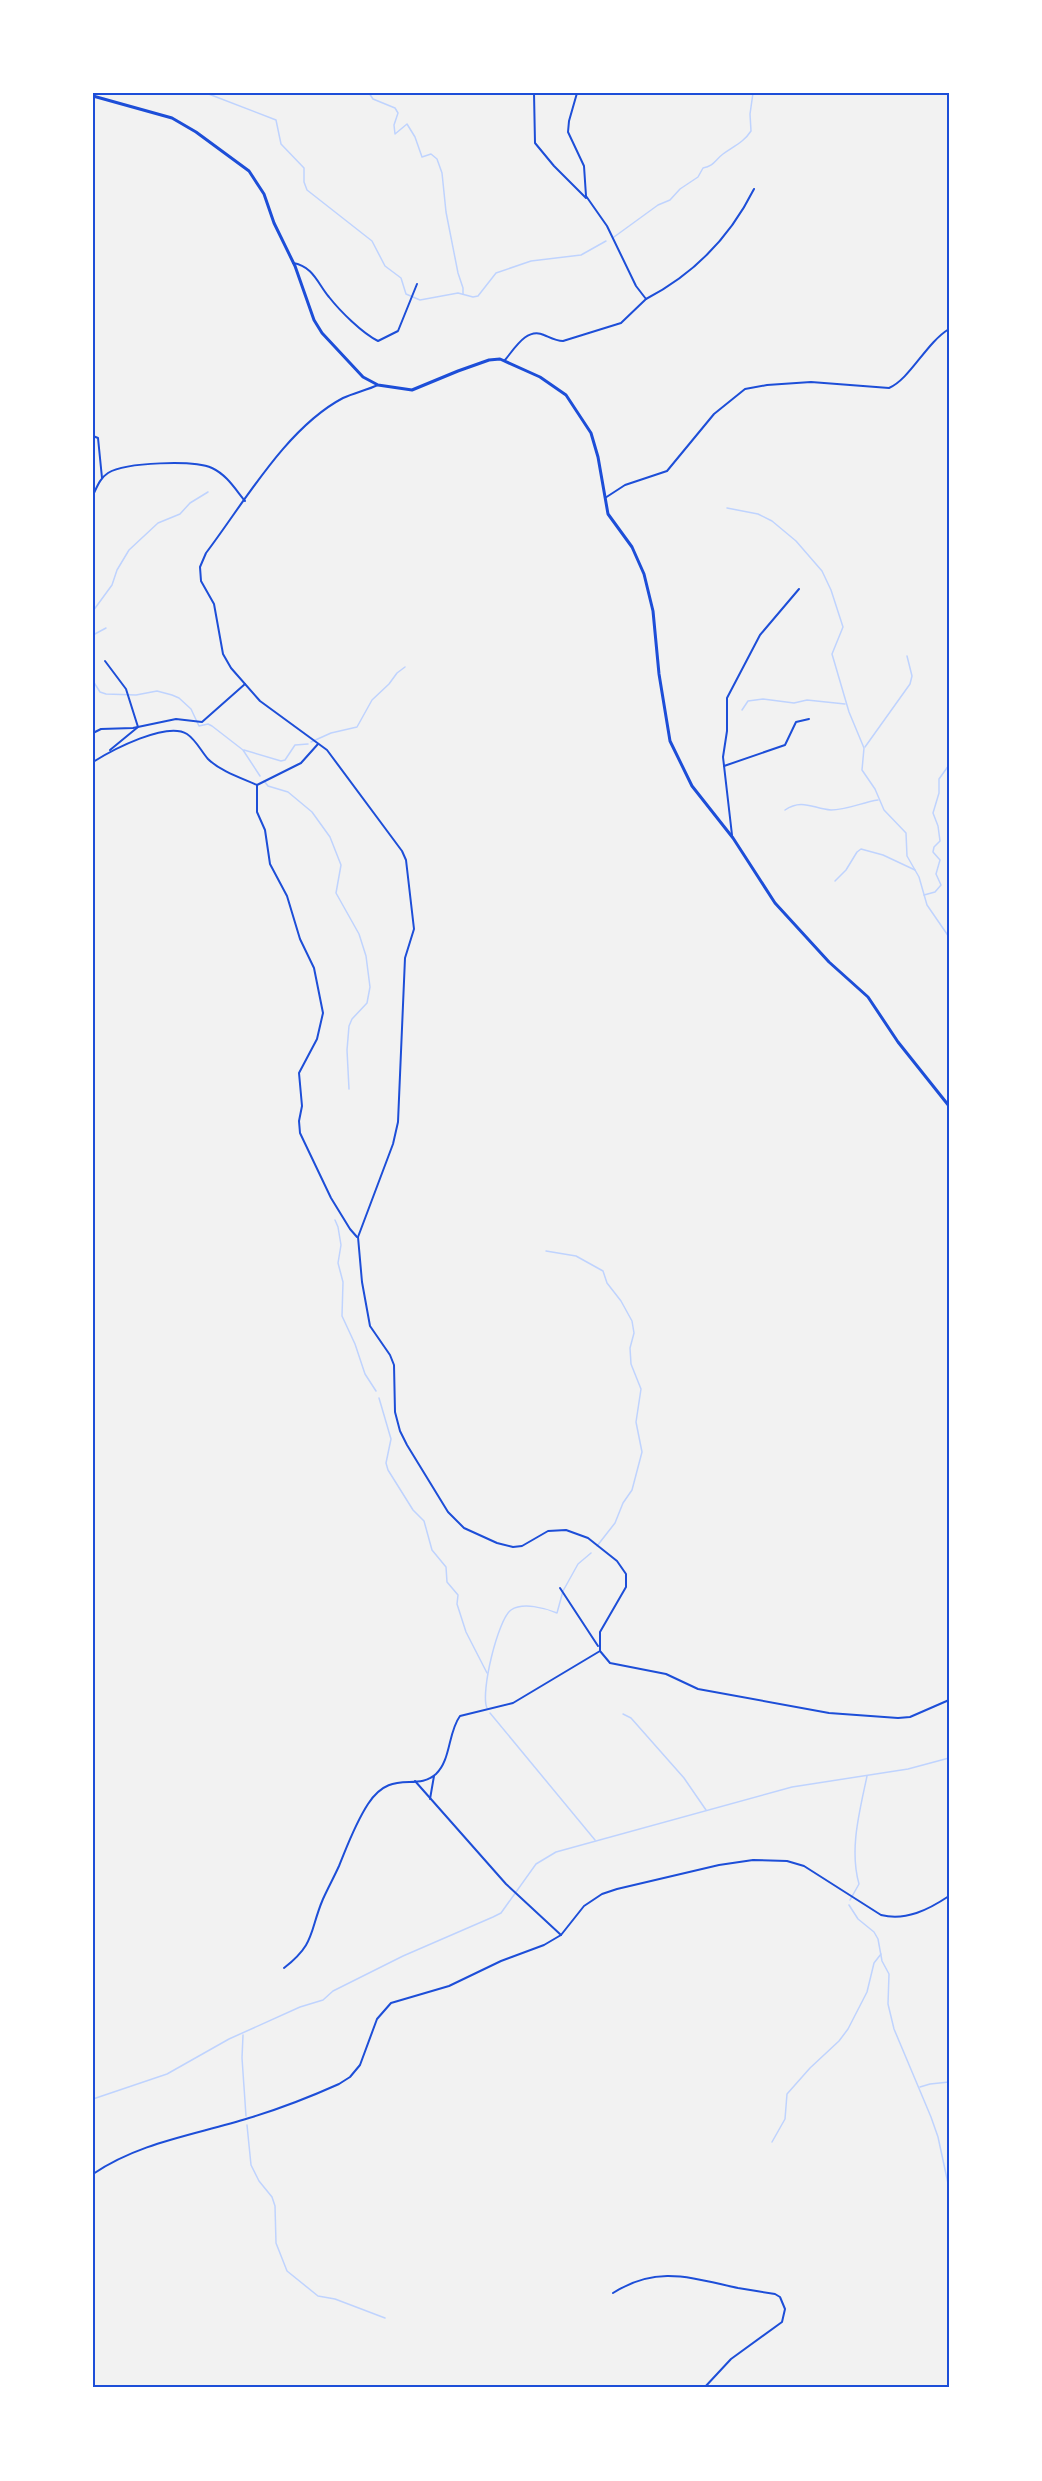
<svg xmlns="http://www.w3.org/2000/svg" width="1042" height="2481" font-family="'Archivo Narrow',sans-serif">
<rect width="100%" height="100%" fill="#f2f2f2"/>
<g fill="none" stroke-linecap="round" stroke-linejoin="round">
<g stroke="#bfd3fe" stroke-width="1.5">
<polyline points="206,93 276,120 281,144 304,168 304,182 307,190 372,241 385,266 401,278 406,294 420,300 458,293 473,297 478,296 496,273 531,261 581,255 606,241"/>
<polyline points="369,93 373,99 395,108 398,113 394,125 395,134 407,124 415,137 422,157 431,154 437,159 442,173 446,212 458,273 463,288 463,294"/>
<path d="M614 237 658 205 670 200 680 189 698 177 703 168C714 166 715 160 723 154 734 146 744 142 751 131L750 114 753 93"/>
<polyline points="727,508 758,514 772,521 796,541 822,571 831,590 843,627 832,654 849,712 864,748 862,770 875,789 884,810 906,833 907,856 919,877 927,905 949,937"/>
<polyline points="93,611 112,585 117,570 129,550 158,523 180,514 190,503 208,492"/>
<polyline points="93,635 106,628"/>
<polyline points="93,681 100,692 106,694 136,695 157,691 172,695 179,698 191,709 199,726 208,724 212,726 243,750 260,776"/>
<polyline points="742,710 748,701 763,699 794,703 807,700 845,704"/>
<polyline points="311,742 331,733 357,727 372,700 389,684 397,673 405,667"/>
<polyline points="865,747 910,684 912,676 907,656"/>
<polyline points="244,750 281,761 285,760 295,745 308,744"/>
<polyline points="264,781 268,786 288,792 312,812 330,837 341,865 336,893 359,934 366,956 370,987 367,1003 352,1019 349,1026 347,1050 349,1089"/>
<path d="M785 810C802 798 814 809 831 810 847 810 863 802 878 800"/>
<polyline points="835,881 846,870 857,852 861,849 883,855 915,870"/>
<polyline points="924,895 935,892 941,885 936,874 940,860 933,852 934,847 940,841 938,826 933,813 939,793 939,779 949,765"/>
<polyline points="335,1220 338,1227 341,1245 338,1263 343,1282 342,1316 355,1344 365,1374 376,1391"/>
<polyline points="546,1251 576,1256 603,1271 607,1283 621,1301 632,1321 634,1333 630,1348 631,1364 641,1389 636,1422 642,1452 632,1490 623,1503 615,1523 597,1546"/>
<polyline points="379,1398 391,1439 386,1463 388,1470 413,1510 424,1521 432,1550 446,1567 447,1582 458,1595 457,1604 466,1632 487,1673"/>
<path d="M487 1708C480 1693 498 1619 511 1610 523 1602 545 1608 557 1613L563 1591 578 1564 591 1553"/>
<polyline points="490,1713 595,1840"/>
<polyline points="623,1714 631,1718 684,1778 706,1810"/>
<path d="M850 1900 859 1884C849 1849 860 1810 867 1776"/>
<polyline points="849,1905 858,1919 874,1932 878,1939 882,1961 889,1974 888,2004 894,2029 931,2117 938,2137 949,2188"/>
<polyline points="243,2035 242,2058 246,2116"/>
<polyline points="920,2087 930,2084 949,2082"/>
<polyline points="93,2099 167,2074 229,2039 300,2007 323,2000 333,1991 403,1956 493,1917 501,1913 536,1864 556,1852 792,1787 908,1769 949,1758"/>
<polyline points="247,2125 251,2165 259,2181 272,2197 275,2206 276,2243 287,2271 318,2296 335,2299 385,2318"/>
<polyline points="772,2142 785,2119 787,2094 810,2068 839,2041 848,2029 867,1992 874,1963 881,1954"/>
</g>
<g stroke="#1d4ed8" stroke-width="2">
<polyline points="534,93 535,143 554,166 586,198"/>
<path d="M293 263C313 266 318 284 329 297 340 311 362 333 378 341L398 331 417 284"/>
<path d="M646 299C694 274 730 237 754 189"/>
<path d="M505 360C515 348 527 327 544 335 551 338 556 341 563 341L621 323 646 299 636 286 607 226 586 196 584 166 568 132 569 121 577 93"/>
<path d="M378 385C367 390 354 393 343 398 286 428 244 503 206 553L200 567 201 581 214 604 223 654 231 668 260 701 327 750 402 851 406 860 414 929 405 958 398 1122 393 1144 358 1237 362 1282 370 1326 390 1355 394 1365 395 1412 400 1431 407 1445 448 1512 464 1528 497 1543 513 1547 522 1546 548 1531 566 1530 588 1538 617 1561 626 1574V1587L600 1632V1651L610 1663 666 1674 698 1689 829 1713 898 1718 910 1717 949 1700"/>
<polyline points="93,436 98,438 102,478"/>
<path d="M93 495C97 487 100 478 108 473 126 462 194 460 212 468 227 475 235 489 245 501"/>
<path d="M605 498 625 485 667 471 714 414 745 389 767 385 811 382 889 388C910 379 926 343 949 329"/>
<polyline points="105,661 126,689 138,727 110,750"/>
<polyline points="93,733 101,729 133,728 176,719 202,722 245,684"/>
<path d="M93 762C112 750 167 721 187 734 196 740 201 751 208 759 220 771 241 778 257 785"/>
<polyline points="724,766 785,745 796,722 809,719"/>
<polyline points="257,785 257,812 265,830 270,864 287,896 300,939 314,968 323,1013 317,1039 299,1073 302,1106 299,1121 300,1133 331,1198 350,1229 357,1237"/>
<polyline points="257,785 301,763 318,744"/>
<polyline points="732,835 723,757 727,731 727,698 760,635 799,589"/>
<polyline points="560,1588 598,1646"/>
<polyline points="415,1781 506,1884 561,1935"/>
<polyline points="430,1799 434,1776"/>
<path d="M284 1968C316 1943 309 1932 323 1899 328 1888 334 1877 339 1866 348 1844 355 1824 368 1804 391 1768 416 1792 436 1774 451 1760 448 1732 460 1716L513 1703 600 1651"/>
<path d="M93 2174C140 2142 195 2135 249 2118 279 2109 310 2097 339 2084L350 2077 360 2065 377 2019 391 2003 449 1986 501 1961 544 1945 561 1935 584 1906 602 1894 617 1889 719 1865 753 1860 787 1861 804 1866 881 1915C906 1921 928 1910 949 1896"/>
<path d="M613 2293C657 2265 691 2278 738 2288 750 2290 763 2292 775 2294L780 2297 785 2309 782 2322 731 2359 704 2388"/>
</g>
<polyline stroke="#1d4ed8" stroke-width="3" points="93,96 172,118 196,132 249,171 264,194 274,223 295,266 314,320 322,333 363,377 378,385 412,390 458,371 489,360 500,359 540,377 566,395 591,433 598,457 608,514 632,547 644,574 653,611 659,674 670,741 692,786 733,838 775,903 829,962 868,997 898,1042 949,1106"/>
</g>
<rect width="1042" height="2481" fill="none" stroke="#ffffff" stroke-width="189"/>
<rect x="94" y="94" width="854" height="2292" fill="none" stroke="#1d4ed8" stroke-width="2"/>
</svg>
